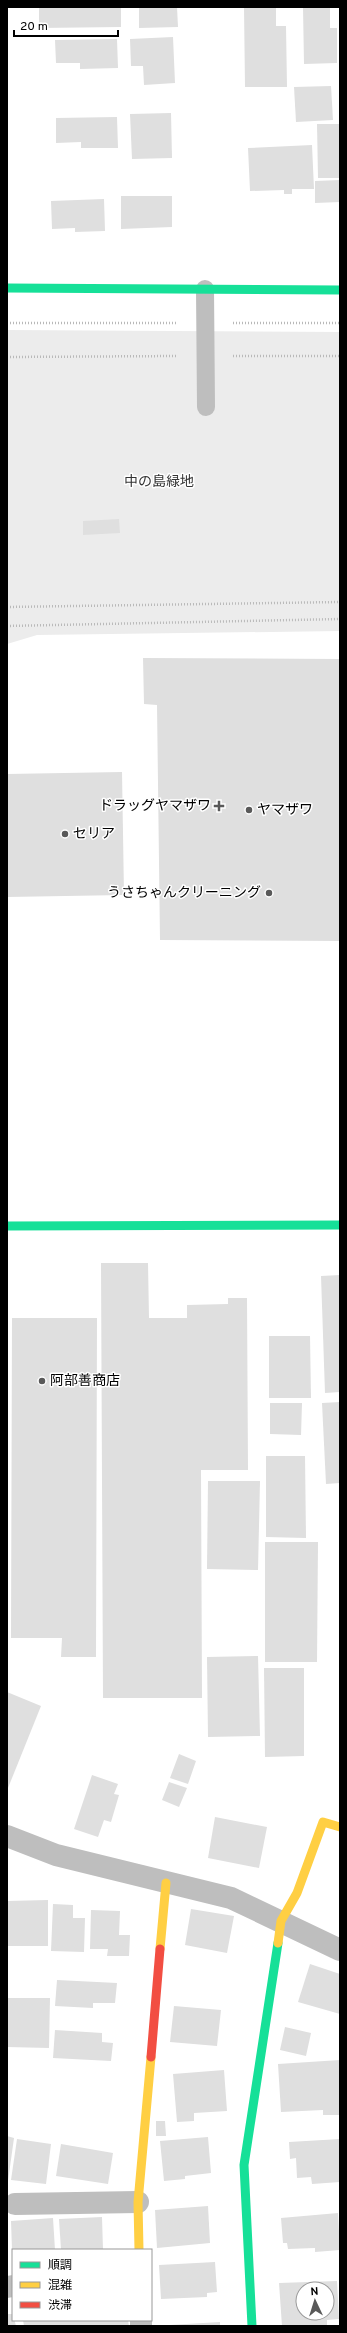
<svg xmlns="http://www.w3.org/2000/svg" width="347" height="2333" font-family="Overpass,'Noto Sans JP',sans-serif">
<rect width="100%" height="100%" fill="#fff"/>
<polygon fill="#ececec" points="7,330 340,332 340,631 37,635 7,644"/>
<g fill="#dfdfdf" fill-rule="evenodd">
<polygon points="39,7 121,7 121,27 39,28"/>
<polygon points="139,7 177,7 178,27 139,28"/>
<polygon points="244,7 276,7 276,26 286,26 287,87 245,87"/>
<polygon points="303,7 330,7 330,28 337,28 337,63 304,64"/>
<polygon points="173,37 175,83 144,85 143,66 131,66 130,39"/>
<polygon points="117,39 118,68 80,69 80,63 56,63 55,40"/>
<polygon points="331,86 333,120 296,122 294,87"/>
<polygon points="171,113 172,158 132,159 130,114"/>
<polygon points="117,117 118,148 81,148 81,142 56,143 56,118"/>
<polygon points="317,124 340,124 340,178 318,178"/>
<polygon points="312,145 314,189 292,189 292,194 284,194 284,190 250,191 248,148"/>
<polygon points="340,180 340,202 315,203 315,181"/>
<polygon points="121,196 172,196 172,227 121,229"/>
<polygon points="104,199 105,231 75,232 75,228 52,229 51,201"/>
<polygon points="119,519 120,533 83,535 83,521"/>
<polygon points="143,658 340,659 340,941 160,940 157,705 144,704"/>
<polygon points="122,772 124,895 7,897 7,774"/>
<polygon points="101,1263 148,1263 149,1318 187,1318 187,1305 228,1304 228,1298 247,1298 248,1470 201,1470 202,1698 103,1698"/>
<polygon points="340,1275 340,1392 325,1393 321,1276"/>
<polygon points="12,1318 97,1318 96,1657 61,1657 62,1638 11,1638"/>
<polygon points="269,1336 310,1336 311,1398 269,1398"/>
<polygon points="340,1402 340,1483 326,1484 322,1403"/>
<polygon points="270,1403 302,1403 301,1435 270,1434"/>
<polygon points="266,1456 305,1456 306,1538 266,1537"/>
<polygon points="208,1481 260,1481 258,1570 207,1569"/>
<polygon points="265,1542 318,1542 317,1662 265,1662"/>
<polygon points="258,1656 260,1736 208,1737 207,1657"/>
<polygon points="264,1668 304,1668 304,1756 265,1757"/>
<polygon points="7,1692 41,1706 8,1788 7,1787"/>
<polygon points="179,1754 196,1761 188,1784 170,1778"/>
<polygon points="92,1775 118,1784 114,1794 119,1795 111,1822 104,1820 98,1837 74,1829"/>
<polygon points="169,1782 187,1788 179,1807 162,1800"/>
<polygon points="215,1817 267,1827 259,1868 208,1858"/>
<polygon points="48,1900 48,1946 7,1946 7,1901"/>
<polygon points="53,1904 73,1905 73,1918 85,1918 84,1952 51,1951"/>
<polygon points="191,1909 234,1916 227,1953 185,1945"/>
<polygon points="91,1910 120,1911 119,1935 130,1935 129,1956 107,1956 108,1949 90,1949"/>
<polygon points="310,1964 340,1974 340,2014 298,2002"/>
<polygon points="57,1980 117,1983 115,2003 93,2003 93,2008 55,2006"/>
<polygon points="7,1998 50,1998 49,2048 7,2047"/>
<polygon points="174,2006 221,2010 217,2046 170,2042"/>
<polygon points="285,2027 311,2033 306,2056 280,2050"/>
<polygon points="55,2030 102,2033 102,2042 113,2043 111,2061 53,2058"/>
<polygon points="340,2060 340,2115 323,2115 323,2110 281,2112 278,2064"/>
<polygon points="224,2070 227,2111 194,2113 194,2121 177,2122 173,2074"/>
<polygon points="156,2121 165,2121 166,2136 156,2136"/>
<polygon points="7,2136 14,2138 8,2181 7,2181"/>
<polygon points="208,2137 211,2173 185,2176 185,2179 164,2181 160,2141"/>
<polygon points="17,2139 51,2144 46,2184 11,2180"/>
<polygon points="340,2139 340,2182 312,2184 311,2177 297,2178 296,2158 290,2159 289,2142"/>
<polygon points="61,2144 113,2153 108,2184 56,2176"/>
<polygon points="208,2206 210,2243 157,2248 155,2210"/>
<polygon points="338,2213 340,2250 315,2252 315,2248 288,2249 287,2243 283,2243 281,2218"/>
<polygon points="102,2217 103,2250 61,2250 59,2219"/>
<polygon points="53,2218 55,2250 12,2250 11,2221"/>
<polygon points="215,2262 217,2292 207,2293 207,2297 161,2299 159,2265"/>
<path d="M337 2281 339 2319 327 2320V2326H282L279 2283ZM303 2289H327V2313H303Z"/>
<polygon points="7,2314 13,2314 16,2326 7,2326"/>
<polygon points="23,2320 128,2320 129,2326 24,2326"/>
<polygon points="220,2322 220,2326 169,2326 169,2325"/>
</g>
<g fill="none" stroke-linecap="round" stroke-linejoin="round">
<g stroke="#b9b9b9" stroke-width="2.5" stroke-dasharray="1 2" stroke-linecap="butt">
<polyline points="7,323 178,323"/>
<polyline points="233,323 340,323"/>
<polyline points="233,356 340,356"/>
<polyline points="7,357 178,356"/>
<polyline points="7,607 340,602"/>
<polyline points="7,626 340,619"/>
</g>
<polyline stroke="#bebebe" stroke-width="18" points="205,289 206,407"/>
<g stroke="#bebebe" stroke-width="22">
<polyline points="7,1836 56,1855 231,1898 340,1950"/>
<polyline points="15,2204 138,2202"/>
<polyline points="7,2287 13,2286"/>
<polyline points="141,2320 141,2326"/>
</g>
<g stroke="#16e098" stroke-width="9">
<polyline points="7,288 340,290"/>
<polyline points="7,1226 340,1225"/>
<polyline points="252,2326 244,2165 278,1943"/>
</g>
<g stroke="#ffcf43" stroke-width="9">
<polyline points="278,1943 281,1921 297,1893 323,1822 340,1827"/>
<polyline points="160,1949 166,1883"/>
<polyline points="139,2250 138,2202 151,2057"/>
</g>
<polyline stroke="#f24e42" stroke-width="9" points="151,2057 160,1949"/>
</g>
<g fill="#595959" stroke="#fff" stroke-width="1.5">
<path d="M217 800h4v4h4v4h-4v4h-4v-4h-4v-4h4z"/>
<circle cx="249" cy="810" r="4"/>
<circle cx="65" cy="834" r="4"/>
<circle cx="269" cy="893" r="4"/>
<circle cx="42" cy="1381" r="4"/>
</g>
<g text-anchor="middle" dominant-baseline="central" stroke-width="3" stroke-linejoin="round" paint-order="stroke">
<g font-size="14" fill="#333" stroke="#fff">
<text x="159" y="482">中の島緑地</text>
</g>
<g font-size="14" fill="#000" stroke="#fff" text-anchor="start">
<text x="211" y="806" text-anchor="end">ドラッグヤマザワ</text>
<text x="257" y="810">ヤマザワ</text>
<text x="73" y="834">セリア</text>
<text x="261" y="893" text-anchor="end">うさちゃんクリーニング</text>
<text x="50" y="1381">阿部善商店</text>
</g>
</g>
<rect width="347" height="2333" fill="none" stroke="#000000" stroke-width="16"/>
<rect x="12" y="2249" width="140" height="72" fill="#ffffff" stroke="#999999"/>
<rect x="20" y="2262" width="20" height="6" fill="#16e098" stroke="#999999"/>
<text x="48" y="2269" font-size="12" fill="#000000">順調</text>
<rect x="20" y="2282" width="20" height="6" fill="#ffcf43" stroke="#999999"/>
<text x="48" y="2289" font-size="12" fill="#000000">混雑</text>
<rect x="20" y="2302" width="20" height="6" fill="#f24e42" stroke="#999999"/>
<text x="48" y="2309" font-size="12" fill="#000000">渋滞</text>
<g transform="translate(315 2301) rotate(356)"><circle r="19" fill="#ffffff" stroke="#999999"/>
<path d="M0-3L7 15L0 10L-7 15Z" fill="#595959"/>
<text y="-6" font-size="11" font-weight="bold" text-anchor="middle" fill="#000000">N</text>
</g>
<path d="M14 30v6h104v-6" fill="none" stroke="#000000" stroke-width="2"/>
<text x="20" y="30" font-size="12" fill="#000000" stroke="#ffffff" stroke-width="3" paint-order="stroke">20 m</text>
</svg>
